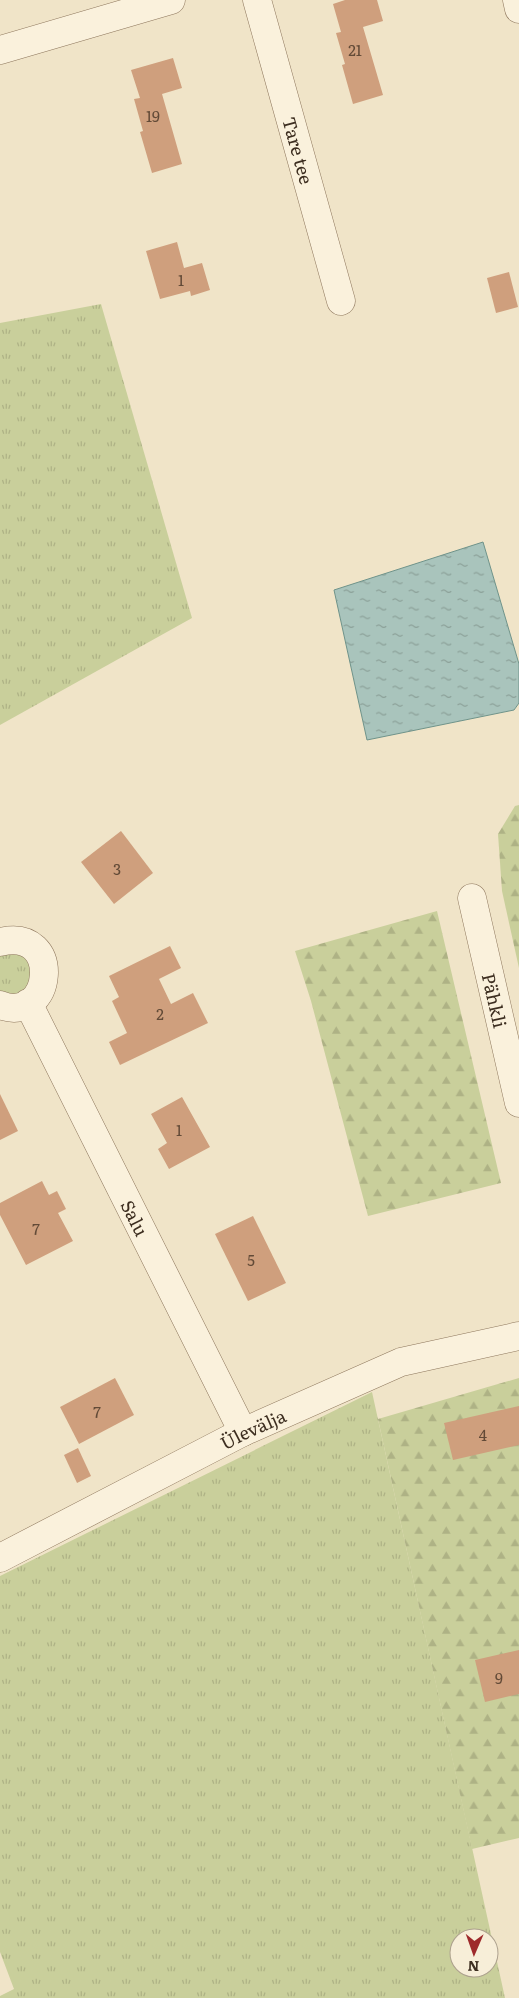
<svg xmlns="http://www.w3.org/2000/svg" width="519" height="1998" font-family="Literata,serif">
<defs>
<pattern id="grass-tufts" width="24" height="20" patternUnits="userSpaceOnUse" patternTransform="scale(1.25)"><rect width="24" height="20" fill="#c9cf9b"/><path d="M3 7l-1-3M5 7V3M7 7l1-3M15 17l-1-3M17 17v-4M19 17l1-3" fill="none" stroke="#aeb285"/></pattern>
<pattern id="forest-firs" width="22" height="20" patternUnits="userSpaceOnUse" patternTransform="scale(1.25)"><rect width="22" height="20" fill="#c9cf9b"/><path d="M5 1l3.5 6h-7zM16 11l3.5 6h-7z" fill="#aeb285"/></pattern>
<pattern id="water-ripples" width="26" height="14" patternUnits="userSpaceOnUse" patternTransform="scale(1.25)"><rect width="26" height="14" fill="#a9c4bc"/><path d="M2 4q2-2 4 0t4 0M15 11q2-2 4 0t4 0" fill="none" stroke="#8ba098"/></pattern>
</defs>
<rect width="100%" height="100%" fill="#f0e4c8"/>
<g fill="url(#grass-tufts)" fill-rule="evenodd">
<polygon points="101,304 192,618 0,725 0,323"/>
<polygon points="18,950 35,967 25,993 0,995 0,952"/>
<path d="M372 1392 505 1998H0V1996L14 1989 0 1952V1576ZM459 1938H489V1968H459Z"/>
</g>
<g fill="url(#forest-firs)">
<polygon points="519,805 519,968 502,891 498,834 515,806"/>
<polygon points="437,911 501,1183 368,1216 311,1001 295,951"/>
<polygon points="519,1378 519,1838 472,1849 378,1419"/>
</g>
<polygon fill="url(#water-ripples)" stroke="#6f938a" points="483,542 519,664 519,703 514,710 367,740 334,590"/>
<g fill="#cf9f7d">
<polygon points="345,0 377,0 383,21 363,27 383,95 353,104 342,65 345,64 336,33 341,32 333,4"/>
<polygon points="173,58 182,88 162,94 182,164 152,173 140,132 143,131 134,99 140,98 131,70"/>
<polygon points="177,242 184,268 202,263 210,290 191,296 190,291 160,299 146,251"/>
<polygon points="509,272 518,307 496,313 487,278"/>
<polygon points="121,831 153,873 114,904 81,862"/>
<polygon points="170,946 181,968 159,979 171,1004 193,993 208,1023 120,1065 109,1042 127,1033 112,1001 119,997 109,976"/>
<polygon points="0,1094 18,1131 0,1140"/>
<polygon points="182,1097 210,1147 169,1169 158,1149 167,1143 151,1114"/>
<polygon points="42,1181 49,1195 57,1191 66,1209 58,1213 73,1241 26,1265 0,1215 0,1203"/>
<polygon points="253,1216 286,1283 248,1301 215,1234"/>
<polygon points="115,1378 134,1415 79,1444 60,1407"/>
<polygon points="519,1406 519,1445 453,1460 444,1423"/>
<polygon points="78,1448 91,1476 77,1483 64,1455"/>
<polygon points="519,1650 519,1694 485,1702 475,1660"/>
</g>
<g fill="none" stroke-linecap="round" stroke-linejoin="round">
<defs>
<g id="minor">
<path id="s1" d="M257 0 341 301"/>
<polyline points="517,0 519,9"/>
<polyline points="0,50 171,0"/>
<path id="s2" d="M472 898 519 1103"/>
<path d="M0 942C64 926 53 1026 0 1005"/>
<path id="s3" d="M28 1003 243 1432"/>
<path id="s4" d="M0 1558 243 1432 401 1362 519 1336"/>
</g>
</defs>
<use href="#minor" stroke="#8d765c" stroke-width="29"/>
<use href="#minor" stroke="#faf1dc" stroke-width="28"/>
</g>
<g text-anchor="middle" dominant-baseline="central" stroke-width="4.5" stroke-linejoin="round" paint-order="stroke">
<g font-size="15" fill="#624a37">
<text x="355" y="49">21</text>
<text x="153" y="115">19</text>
<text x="181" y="279">1</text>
<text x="117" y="868">3</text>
<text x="160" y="1013">2</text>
<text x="179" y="1129">1</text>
<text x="36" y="1228">7</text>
<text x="251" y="1259">5</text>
<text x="97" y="1411">7</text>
<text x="483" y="1434">4</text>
<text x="499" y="1677">9</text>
</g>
<g font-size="18" fill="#3d2e20" stroke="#f7eed8">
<text stroke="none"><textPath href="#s1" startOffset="156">Tare tee</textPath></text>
<text stroke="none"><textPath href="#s2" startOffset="105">Pähkli</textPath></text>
<text stroke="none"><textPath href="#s3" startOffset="240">Salu</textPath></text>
<text stroke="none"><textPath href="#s4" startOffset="284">Ülevälja</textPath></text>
</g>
</g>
<g transform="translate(474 1953) rotate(182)"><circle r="24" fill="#f7eed8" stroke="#ada18e"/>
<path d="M0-4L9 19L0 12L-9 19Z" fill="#9e2a2b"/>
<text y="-8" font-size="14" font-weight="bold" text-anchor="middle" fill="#3d2e20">N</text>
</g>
</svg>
